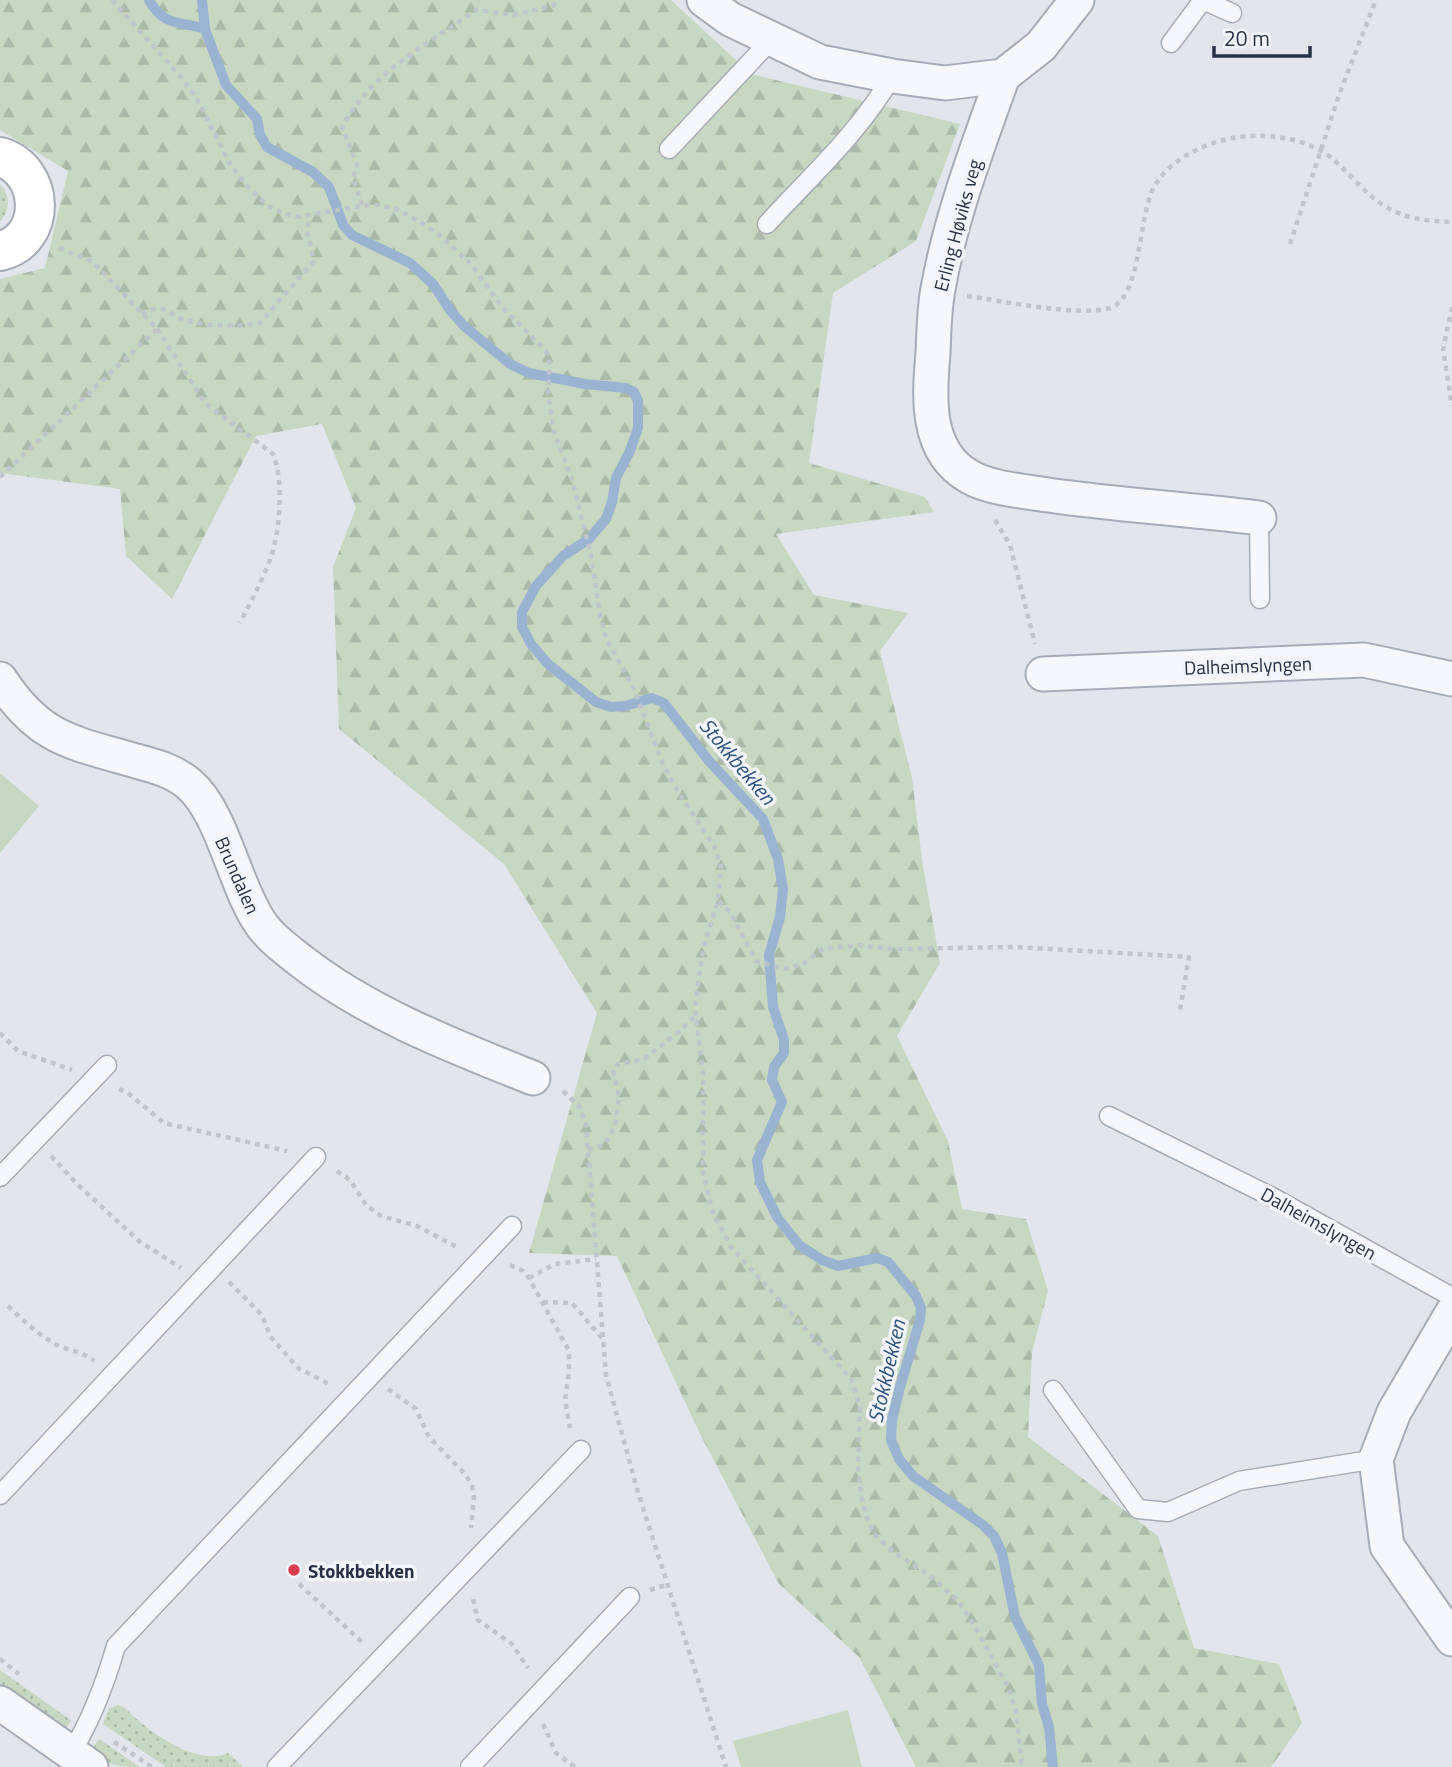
<svg xmlns="http://www.w3.org/2000/svg" width="1452" height="1767" font-family="'Titillium Web',sans-serif">
<defs>
<pattern id="grass-dots" width="8" height="8" patternUnits="userSpaceOnUse" patternTransform="scale(1.75)"><rect width="8" height="8" fill="#c7d7c2"/><path d="M2 2h.1M6 6h.1" fill="none" stroke="#abb9a8" stroke-width="1.8" stroke-linecap="round"/></pattern>
<pattern id="forest-firs" width="22" height="20" patternUnits="userSpaceOnUse" patternTransform="scale(1.75)"><rect width="22" height="20" fill="#c7d7c2"/><path d="M5 1l3.5 6h-7zM16 11l3.5 6h-7z" fill="#abb9a8"/></pattern>
</defs>
<rect width="100%" height="100%" fill="#e2e6ec"/>
<g fill="url(#grass-dots)">
<path d="M0 184C11 196 10 210 0 222Z"/>
<polygon points="0,1670 68,1718 71,1721 66,1728 59,1728 0,1686"/>
<path d="M119 1705 125 1708C148 1731 195 1767 228 1753L243 1767H166L103 1724 109 1708Z"/>
<path d="M99 1739 102 1741 140 1767C123 1767 102 1766 93 1748Z"/>
</g>
<polygon fill="url(#forest-firs)" points="0,0 671,0 751,74 960,124 916,241 833,293 809,463 925,497 934,512 776,534 814,595 908,613 880,651 912,778 922,860 940,963 897,1036 948,1141 962,1209 1026,1219 1048,1291 1032,1352 1028,1437 1158,1536 1194,1648 1279,1664 1302,1723 1271,1767 916,1767 859,1657 779,1584 699,1432 617,1256 529,1253 597,1013 504,864 339,729 333,567 356,508 322,424 256,436 172,599 126,556 120,489 0,473 0,279 45,268 68,171 0,130"/>
<g fill="#c7d7c2">
<polygon points="0,773 39,806 0,853"/>
<polygon points="848,1710 862,1767 741,1767 733,1741"/>
</g>
<g fill="none" stroke-linecap="round" stroke-linejoin="round">
<g stroke="#9ab3d0" stroke-width="10">
<path d="M149 0C164 27 180 21 205 29"/>
<polyline points="202,0 205,29 226,85 257,119 260,135 267,147 313,172 329,187 343,225 352,235 410,263 433,284 450,310 464,326 510,364 529,373 585,384 626,388 634,392 638,401 638,428 629,453 616,478 612,502 606,519 589,539 563,556 536,586 522,612 522,627 531,644 548,664 596,702 611,707 625,706 652,698 664,703 709,761 763,819 778,859 783,889 780,917 769,955 773,1007 784,1040 784,1053 774,1067 772,1080 782,1102 757,1160 760,1182 777,1217 799,1245 822,1260 838,1266 877,1258 888,1262 916,1296 921,1308 920,1320 900,1387 892,1420 891,1440 899,1459 913,1476 983,1525 994,1536 1002,1553 1015,1617 1039,1665 1042,1704 1049,1727 1053,1767"/>
</g>
<defs>
<g id="lane">
<polyline points="1203,0 1232,13"/>
<polyline points="1171,43 1203,0"/>
<polyline points="669,149 771,40"/>
<path d="M767 224C810 177 860 132 892 76"/>
<polyline points="1259,518 1260,599"/>
<polyline points="1109,1116 1274,1198 1452,1297"/>
<polyline points="0,1177 107,1065"/>
<polyline points="1053,1390 1138,1509 1168,1512 1239,1481 1376,1459"/>
<polyline points="0,1495 316,1157"/>
<path d="M71 1753C92 1719 105 1684 116 1646L512 1226"/>
<polyline points="277,1767 581,1450"/>
<polyline points="470,1767 630,1597"/>
</g>
<g id="street">
<polyline points="704,0 730,19 820,62 892,76 945,83 1003,76"/>
<path d="M1003 76C978 146 951 216 938 289 934 310 934 332 933 353 929 397 925 452 970 477 991 489 1024 491 1048 495 1118 505 1188 509 1259 518"/>
<polyline points="1003,76 1041,46 1077,0"/>
<polyline points="1043,674 1364,660 1452,679"/>
<path d="M0 679C40 740 71 742 136 761 155 766 174 771 189 784 222 812 234 883 259 921 269 937 286 949 301 961 369 1014 453 1046 533 1078"/>
<polyline points="1452,1313 1394,1412 1376,1459 1387,1546 1452,1639"/>
<polyline points="0,1703 91,1767"/>
</g>
<path id="secondary" d="M0 157C45 170 48 240 0 251"/>
</defs>
<use href="#lane" stroke="#a6acb7" stroke-width="21"/>
<use href="#street" stroke="#a6acb7" stroke-width="37"/>
<use href="#secondary" stroke="#a6acb7" stroke-width="42"/>
<g stroke="#c0c4cb" stroke-width="4.5" stroke-dasharray="5 5" stroke-linecap="butt">
<polyline points="112,0 181,77 197,99 230,164 245,184 267,205 281,212 297,217 373,204 396,209 417,220 438,234 472,265 501,306 546,351 550,366 548,393 554,431 572,480 591,555 600,615 606,638 634,689 662,762 680,795 714,846 721,865 718,900 703,950 695,1007 703,1075 703,1172 713,1213 731,1247 851,1379 860,1406 858,1467 861,1495 866,1515 874,1534 896,1554 929,1575 957,1600 973,1623 1009,1689 1016,1712 1022,1767"/>
<path d="M362 205 353 178 357 165 342 127C370 73 428 44 476 10L513 15 553 6 558 0"/>
<polyline points="1290,244 1340,92 1376,0"/>
<path d="M967 296C1002 301 1079 317 1110 308 1142 298 1138 215 1154 187 1169 160 1204 143 1233 138 1266 132 1309 138 1334 160 1353 177 1367 197 1390 209 1410 220 1430 221 1452 222"/>
<polyline points="1452,307 1443,349 1452,406"/>
<path d="M142 314C147 311 152 308 158 308 168 309 173 316 182 319 207 327 235 327 260 323L314 261 307 231 309 217"/>
<path d="M157 329 205 403 273 454C284 480 280 531 271 557 263 580 251 601 240 623"/>
<polyline points="0,477 157,329 93,262 59,248"/>
<polyline points="995,520 1010,545 1035,644"/>
<polyline points="719,901 730,912 756,961 785,969 803,964 823,949 859,945 891,949 1016,947 1189,957 1180,1010"/>
<polyline points="0,1033 18,1051 72,1070"/>
<polyline points="119,1089 128,1093 164,1123 287,1151"/>
<polyline points="563,1091 580,1107 586,1125 606,1375 637,1489 726,1767"/>
<polyline points="588,1150 604,1145 615,1126 619,1097 613,1071 618,1064 644,1059 680,1031 696,1015"/>
<polyline points="51,1156 78,1185 139,1241 181,1268"/>
<polyline points="337,1171 350,1180 366,1205 381,1216 417,1226 459,1248"/>
<polyline points="510,1265 523,1271 529,1278 569,1351 569,1372 565,1400 570,1428"/>
<polyline points="529,1278 555,1264 596,1259"/>
<polyline points="229,1282 262,1315 270,1336 298,1368 331,1385"/>
<polyline points="543,1302 572,1303 602,1338"/>
<path d="M8 1306C23 1320 38 1335 57 1345 70 1351 83 1352 94 1361"/>
<polyline points="388,1389 416,1409 429,1437 466,1475 472,1486 474,1497 471,1528"/>
<polyline points="299,1584 364,1644"/>
<polyline points="650,1590 669,1584"/>
<polyline points="473,1599 478,1620 512,1644 528,1668"/>
<polyline points="0,1659 19,1674"/>
<polyline points="543,1724 556,1753 575,1767"/>
<polyline points="114,1742 152,1767"/>
</g>
<use href="#lane" stroke="#f6f7fa" stroke-width="18"/>
<use href="#street" stroke="#f6f7fa" stroke-width="33"/>
<use href="#secondary" stroke="#fff" stroke-width="38"/>
</g>
<circle fill="#dd3b50" stroke="#f2f5f9" stroke-width="2.5" cx="294" cy="1570" r="7"/>
<g text-anchor="middle" dominant-baseline="central" stroke-width="7" stroke-linejoin="round" paint-order="stroke">
<g font-size="19" fill="#283246" stroke="#f2f5f9">
<text transform="translate(957 225) rotate(-75)">Erling Høviks veg</text>
<text transform="translate(1248 665) rotate(-2)">Dalheimslyngen</text>
<text transform="translate(238 875) rotate(66)">Brundalen</text>
<text transform="translate(1319 1223) rotate(29)">Dalheimslyngen</text>
</g>
<g font-size="19" font-weight="bold" fill="#283246" stroke="#f2f5f9" text-anchor="start">
<text x="308" y="1570">Stokkbekken</text>
</g>
<g font-size="21" font-style="italic" fill="#2d507f" stroke="#f2f5f9">
<text transform="translate(738 761) rotate(50)">Stokkbekken</text>
<text transform="translate(886 1371) rotate(-77)">Stokkbekken</text>
</g>
</g>
<path d="M1214 46v10h96v-10" fill="none" stroke="#283246" stroke-width="3.5"/>
<text x="1224" y="46" font-size="21" fill="#283246" stroke="#f2f5f9" stroke-width="5" paint-order="stroke">20 m</text>
</svg>
